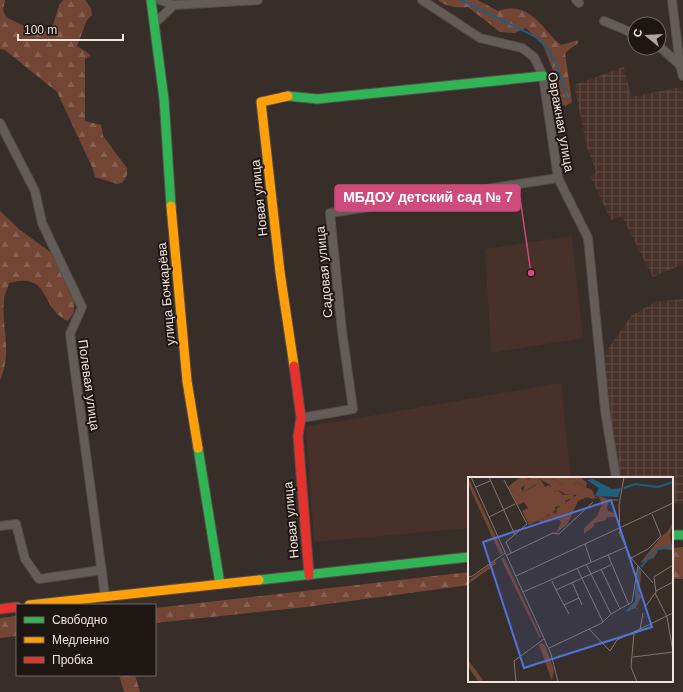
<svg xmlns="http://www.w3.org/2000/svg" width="683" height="692" font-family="Helvetica,sans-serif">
<defs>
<pattern id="industrial-grid" width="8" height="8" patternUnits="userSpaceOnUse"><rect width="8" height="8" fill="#473128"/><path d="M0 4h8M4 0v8" fill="none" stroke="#624f47"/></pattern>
<pattern id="forest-firs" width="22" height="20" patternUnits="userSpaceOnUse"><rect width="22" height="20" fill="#734534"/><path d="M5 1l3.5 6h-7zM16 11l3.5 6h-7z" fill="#876051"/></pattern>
</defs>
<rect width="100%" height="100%" fill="#372e2a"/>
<g fill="#473128">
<polygon points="572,236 583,338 491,353 485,249"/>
<polygon points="561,383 571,478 469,478 469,528 314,542 306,427"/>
</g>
<g fill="url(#industrial-grid)">
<polygon points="624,67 631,97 681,87 683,94 683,264 653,277 622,216 611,220 590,176 596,172 587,147 574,85"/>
<polygon points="683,299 683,504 672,503 672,478 619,478 610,425 605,353 632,315 656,302"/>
</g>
<g fill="url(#forest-firs)">
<polygon points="0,0 5,0 3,10 6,17 28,28 51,32 59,5 63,0 85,0 91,8 92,15 87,20 77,46 91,55 85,59 85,121 101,125 103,136 127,168 127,175 123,182 117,184 95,177 93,169 57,92 5,50 0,49"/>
<path d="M438 0H478L498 11C530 0 540 27 561 45L578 40V43L565 53 572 102 566 106 561 104 559 86 543 45 526 28 515 33 500 32 468 7C458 8 446 7 438 0Z"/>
<path d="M0 211 20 230 53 254 74 295C75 305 75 315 67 321 38 305 51 272 9 283 8 288 4 295 4 300 1 329 13 351 0 380Z"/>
<polygon points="683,547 683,579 672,579 672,548"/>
<polygon points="469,572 469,585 306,607 155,623 155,608"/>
<polygon points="17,616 17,636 0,638 0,618"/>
<polygon points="119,675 135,675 140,692 124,692"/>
</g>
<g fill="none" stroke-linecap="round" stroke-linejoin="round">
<path stroke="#1e5f80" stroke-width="2" d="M461 0 536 37C556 54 559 74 567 98"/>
<defs>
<g id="street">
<polyline points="160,0 174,5"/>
<polyline points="422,0 480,38 522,48 534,57 543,76 558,178 588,238 605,410 616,478"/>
<polyline points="576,0 579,3"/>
<polyline points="672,0 680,65 683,76"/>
<polyline points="604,21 635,34"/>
<polyline points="154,24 174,5 258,0"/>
<polyline points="659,46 680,65"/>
<polyline points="0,123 35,191 42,223 82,307 70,334 105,596"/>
<polyline points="301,418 353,409 342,331 330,213 558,178"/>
<polyline points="0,526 16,524 25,559 39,579 102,570"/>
</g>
<g id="fast">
<polyline points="151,0 164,99 171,206"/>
<polyline points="288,96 317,99 543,76"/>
<polyline points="198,448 220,584"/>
<polyline points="672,535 683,535"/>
<polyline points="259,580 469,557"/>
</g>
<g id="slow">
<polyline points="288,96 261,102 280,272 294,366"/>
<polyline points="171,206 187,381 198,448"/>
<polyline points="29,605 259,580"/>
</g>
<g id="jam">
<polyline points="294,366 301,418 298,436 309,575"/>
<polyline points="0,609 17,607"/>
</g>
</defs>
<use href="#street" stroke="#544c49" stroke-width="10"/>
<use href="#fast" stroke="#544c49" stroke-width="11"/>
<use href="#slow" stroke="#544c49" stroke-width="11"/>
<use href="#jam" stroke="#544c49" stroke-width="11"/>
<use href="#street" stroke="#645c59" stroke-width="8"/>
<use href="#fast" stroke="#30b455" stroke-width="9"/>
<use href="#slow" stroke="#ff9f0a" stroke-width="9"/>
<use href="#jam" stroke="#e5322d" stroke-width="9"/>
</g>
<g text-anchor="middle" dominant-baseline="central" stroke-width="4" stroke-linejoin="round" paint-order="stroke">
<g font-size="13" fill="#f1e4e0" stroke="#1e1612">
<text transform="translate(561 122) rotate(80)">Овражная улица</text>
<text transform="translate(259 198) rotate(-96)">Новая улица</text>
<text transform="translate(324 272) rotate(-95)">Садовая улица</text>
<text transform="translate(166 294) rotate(-95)">улица Бочкарёва</text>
<text transform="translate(89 385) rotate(82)">Полевая улица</text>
<text transform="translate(291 520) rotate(-95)">Новая улица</text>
</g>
</g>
<g transform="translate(468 477)">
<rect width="205" height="205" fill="#372e2a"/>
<path d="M0 0 35 75 34 77H32L0 7ZM64 0H82L95 8H106L108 5 125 14 127 20 132 19 140 22H150V24H141L139 30 140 34 149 37 147 40H139L138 43 126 46V49L116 57V51L129 39 134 27 131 20 125 22 119 20 110 24 99 48 88 56 93 46 91 42 74 46 70 44 82 38V35L88 36 89 31 109 18 97 17 90 13 85 15 82 8 72 2 70 6 55 15 57 6ZM205 45 202 59 205 73 191 72 186 81 172 86 192 61 200 54ZM36 80 73 160 72 162 33 82ZM27 84 28 87 0 107V104ZM169 92 173 94V98L171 116 173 120 168 130 170 133 167 131 158 135 169 122 167 118ZM73 166 77 168 86 193 84 204 71 168ZM0 183 15 203 11 205 0 190Z" fill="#734534"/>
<path d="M52 0 62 2 53 11 55 15 68 8 72 2 77 10 81 8 86 15 90 13 95 18 105 17 106 21 98 23 96 28 87 30 88 33 76 41 61 48 54 34 60 31 56 25 50 28 40 10ZM82 0H112L119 6 118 10 108 5 105 9 95 8Z" fill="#734534"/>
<path d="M125 2 144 12 153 11 150 20 127 19 131 11 119 3Z" fill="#1e5f80"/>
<path fill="none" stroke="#1e5f80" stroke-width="2" d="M156 11 167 7 190 10 205 5M173 90 187 73 205 69M159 134 168 125 171 91"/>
<path fill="none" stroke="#817773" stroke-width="1" d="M3 0 83 177 90 205M21 0 47 58M36 3 59 47 38 65 43 76M8 10 22 4M21 40 47 27M151 55 163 81M152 56 151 28 156 0M117 67 123 85M39 78 85 56 91 57 125 25M140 78 158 70M118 87 123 97 143 88M170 89 185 106M109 91 135 145M133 92 152 132M0 99 3 100 37 76M48 99 205 26M84 104 88 113 123 97 143 137M104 105 114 128M88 113 101 137M188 114 205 105M55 115 140 78 161 128M187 116 199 140 205 175M96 128 111 121M177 130 188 115 186 100 205 88M121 152 142 174 149 163 205 136M172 153 175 136M166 156 163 190 169 205M81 171 134 146 143 137 164 125 170 89 163 81 180 72 193 59 184 37M165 180 205 175M48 205 46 184 76 162"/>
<path fill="#5274da" fill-opacity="0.15" stroke="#5274da" stroke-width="2" d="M143 23 184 150 56 191 15 65Z"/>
<rect width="205" height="205" fill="none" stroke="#f1e4e0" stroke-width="2"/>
</g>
<path fill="none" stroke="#ce4b7c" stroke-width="1.5" d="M531 273L520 198"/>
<circle fill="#ce4b7c" stroke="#1e1612" stroke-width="1.5" cx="531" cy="273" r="4"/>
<rect fill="#ce4b7c" stroke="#ce4b7c" stroke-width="1.5" x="335" y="185" width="185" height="26" rx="4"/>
<g font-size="14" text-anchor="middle" font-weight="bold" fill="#fff">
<text x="428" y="202">МБДОУ детский сад № 7</text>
</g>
<rect x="16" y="604" width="140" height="72" fill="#1e1612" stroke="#726864"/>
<rect x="24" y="617" width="20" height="6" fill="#30b455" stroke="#726864"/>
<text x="52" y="624" font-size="12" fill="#f1e4e0">Свободно</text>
<rect x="24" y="637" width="20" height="6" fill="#ff9f0a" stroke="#726864"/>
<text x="52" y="644" font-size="12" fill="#f1e4e0">Медленно</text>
<rect x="24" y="657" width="20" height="6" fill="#e5322d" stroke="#726864"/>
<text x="52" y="664" font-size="12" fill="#f1e4e0">Пробка</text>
<g transform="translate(647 36) rotate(288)"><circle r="19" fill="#1e1612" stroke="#726864"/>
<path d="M0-3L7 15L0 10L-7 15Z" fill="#b0a4a0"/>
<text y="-6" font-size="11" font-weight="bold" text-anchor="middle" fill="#f1e4e0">С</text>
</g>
<path d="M18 34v6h105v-6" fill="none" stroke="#f1e4e0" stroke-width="2"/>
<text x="24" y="34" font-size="12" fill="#f1e4e0" stroke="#1e1612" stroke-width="3" paint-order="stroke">100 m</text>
</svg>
